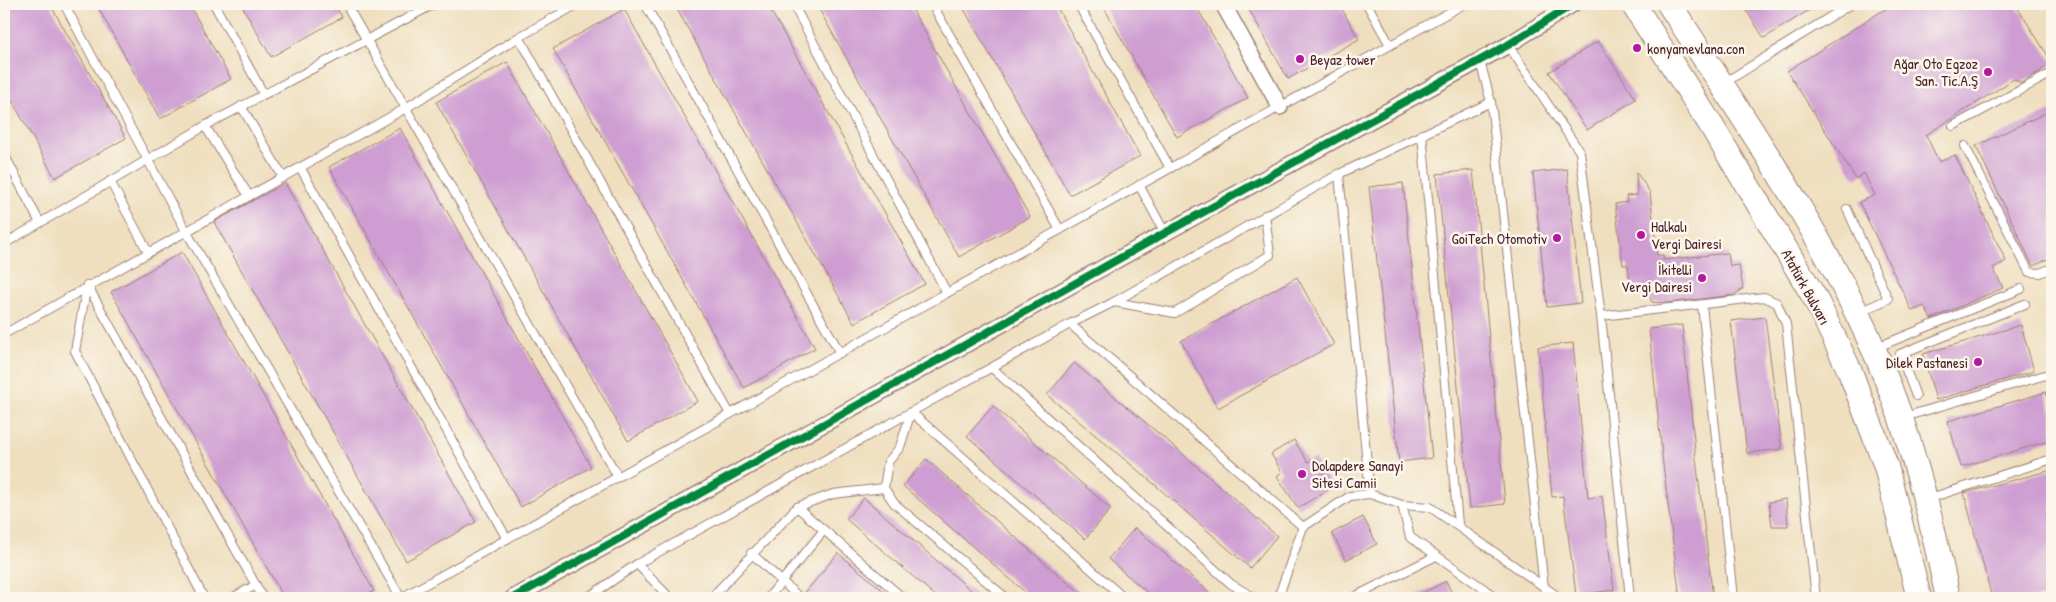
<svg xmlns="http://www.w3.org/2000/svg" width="2056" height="602" font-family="'Patrick Hand',sans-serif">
<rect width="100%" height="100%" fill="#fbf7ec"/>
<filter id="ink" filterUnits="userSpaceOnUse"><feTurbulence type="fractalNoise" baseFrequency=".02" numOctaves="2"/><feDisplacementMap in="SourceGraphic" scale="10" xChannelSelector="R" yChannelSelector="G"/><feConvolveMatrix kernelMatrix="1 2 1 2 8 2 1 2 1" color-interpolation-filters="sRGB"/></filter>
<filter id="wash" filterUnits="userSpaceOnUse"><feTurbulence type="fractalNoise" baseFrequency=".0096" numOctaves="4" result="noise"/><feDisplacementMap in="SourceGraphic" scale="20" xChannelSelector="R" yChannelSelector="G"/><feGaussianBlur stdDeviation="1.12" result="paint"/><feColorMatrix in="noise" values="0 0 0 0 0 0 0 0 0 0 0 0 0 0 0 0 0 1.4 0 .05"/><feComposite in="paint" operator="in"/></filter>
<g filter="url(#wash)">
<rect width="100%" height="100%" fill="#efdfbf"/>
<g id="blocks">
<g fill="#ce9dd2">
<polygon points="4,4 50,4 126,138 55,178 4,86"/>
<polygon points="96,4 189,4 231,79 160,119"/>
<polygon points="241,4 334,4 342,17 271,57"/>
<polygon points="674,4 767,4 925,284 854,323"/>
<polygon points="816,4 909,4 1030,217 959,257"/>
<polygon points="961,4 1055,4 1140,156 1070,195"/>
<polygon points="1102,4 1195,4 1248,98 1177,137"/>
<polygon points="1246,4 1339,4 1359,39 1288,79"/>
<polygon points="1742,4 1819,4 1764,38"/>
<polygon points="1893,4 2015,4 2052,62 2052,64 2021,83 2014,79 1926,135 1939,162 1955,155 2006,261 1993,268 2003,288 1931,319 1924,306 1912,311 1859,202 1875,195 1864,173 1856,179 1787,71"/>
<polygon points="624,9 815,348 744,388 553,49"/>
<polygon points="1598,41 1636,99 1587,130 1549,72"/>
<polygon points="507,62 698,401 628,441 436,102"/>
<polygon points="2052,110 2052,257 2033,266 1976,146"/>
<polygon points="400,128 591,467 521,507 329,167"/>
<polygon points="1567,169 1581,303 1547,307 1533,173"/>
<polygon points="1473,170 1505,504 1470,508 1437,174"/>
<polygon points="1636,172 1650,192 1657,255 1663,255 1663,260 1728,253 1730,266 1739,265 1743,289 1734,295 1668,303 1652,302 1646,288 1638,289 1638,286 1631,287 1628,265 1623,265 1615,204 1627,202 1626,196 1637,195"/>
<polygon points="285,183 476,522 406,561 214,222"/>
<polygon points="1403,183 1432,458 1399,462 1369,187"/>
<polygon points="182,252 374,591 361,598 284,598 111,292"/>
<polygon points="1297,277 1334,344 1218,408 1181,341"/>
<polygon points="1765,317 1782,449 1747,453 1731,321"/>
<polygon points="1682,325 1696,459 1713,598 1680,598 1663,464 1649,329"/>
<polygon points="2021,325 2034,371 1936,400 1923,354"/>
<polygon points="1573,343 1588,498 1602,496 1614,590 1576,595 1563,496 1552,497 1538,347"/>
<polygon points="1074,363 1169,442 1277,536 1250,568 1153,483 1047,395"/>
<polygon points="2046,392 2052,413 2052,440 1961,467 1948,421"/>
<polygon points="993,406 1111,509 1085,539 967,436"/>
<polygon points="1294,440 1308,462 1314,458 1332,487 1298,508 1277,476 1282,472 1271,454"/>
<polygon points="926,459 1054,571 1087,598 1032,598 903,486"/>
<polygon points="2052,470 2052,594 2038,598 1992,598 1964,493"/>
<polygon points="864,498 980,598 938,598 846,519"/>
<polygon points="1786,499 1788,526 1772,526 1769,502"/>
<polygon points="1363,517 1377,544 1346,560 1332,533"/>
<polygon points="1135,528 1216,598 1154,598 1108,559"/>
<polygon points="838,553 892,598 806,598 804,594"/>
<polygon points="1446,581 1454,598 1413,598"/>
</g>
</g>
</g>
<g filter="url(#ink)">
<use href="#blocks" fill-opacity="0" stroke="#9c7f75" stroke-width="1"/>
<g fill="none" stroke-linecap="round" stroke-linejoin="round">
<defs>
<g id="service">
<polyline points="64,4 186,231 401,598"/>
<polyline points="214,4 263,93"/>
<polyline points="346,4 618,477"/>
<polyline points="645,4 840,353"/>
<polyline points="793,4 947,293"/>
<polyline points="932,4 1060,230"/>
<polyline points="1078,4 1170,168"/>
<polyline points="1367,4 1390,45"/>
<polyline points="519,37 730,414"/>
<polyline points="1508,45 1580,152 1601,316 1630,598"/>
<polyline points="1480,61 1491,102 1544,588"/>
<polyline points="1724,83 1851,4"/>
<polyline points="241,106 283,177"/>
<polyline points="205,126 249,196"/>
<polyline points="1953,126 2052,73"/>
<polyline points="1422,134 1458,524"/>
<polyline points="1965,146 2029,272 2040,273 2052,268"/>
<polyline points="4,154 40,223"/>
<polyline points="300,167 507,539"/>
<polyline points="1339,174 1370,494"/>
<polyline points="110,181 148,252"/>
<polyline points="1139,185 1165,233"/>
<polyline points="1847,209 1888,299 1860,312"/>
<polyline points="4,244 205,126 434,4"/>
<polyline points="87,285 263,598"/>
<polyline points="87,285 75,351 204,598"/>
<polyline points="1114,302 1175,313 1270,255 1265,215"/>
<polyline points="1702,305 1733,598"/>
<polyline points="1601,316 1764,297 1777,303 1786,324 1816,598"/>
<polyline points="1070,324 1303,527"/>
<polyline points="4,334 406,108 519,37 578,4"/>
<polyline points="1875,348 2021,289"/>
<polyline points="992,368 1231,584 1255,598"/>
<polyline points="1916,396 1900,354 2025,304"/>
<polyline points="1904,417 2052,373"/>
<polyline points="1927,499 2052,459"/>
<polyline points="1402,505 1410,537 1497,598"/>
<polyline points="797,507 903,598"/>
<polyline points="751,553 800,598"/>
<polyline points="637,564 670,598"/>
<polyline points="232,598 256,585"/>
<polyline points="401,598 1464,4"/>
<polyline points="587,598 637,564 911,412 1124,598"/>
<polyline points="711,598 797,507 833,494 884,488"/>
<polyline points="768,598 824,530"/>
<polyline points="1006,598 894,503 884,488 888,462 900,447 911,412 1070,324 1114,302 1339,174 1491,102"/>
<polyline points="1278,598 1303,527 1350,496 1370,494 1402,505 1430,507 1560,598"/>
<polyline points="1352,598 1436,556"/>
</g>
<g id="minor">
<polyline points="1223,4 1280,107"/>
<polyline points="513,598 1165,233 1508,45 1573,4"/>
</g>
<g id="primary">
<polyline points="1633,4 1711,125 1815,298 1849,369 1886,466 1919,598"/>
<path d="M1669 4C1744 119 1823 232 1878 359 1911 435 1931 517 1948 598"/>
</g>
</defs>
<use href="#service" stroke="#9c7f75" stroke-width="10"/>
<use href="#minor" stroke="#9c7f75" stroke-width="18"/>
<use href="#primary" stroke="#9c7f75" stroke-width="26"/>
<use href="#service" stroke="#fff" stroke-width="8"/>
<use href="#minor" stroke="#fff" stroke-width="15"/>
<use href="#primary" stroke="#fff" stroke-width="24"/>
<defs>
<polyline id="cycleway" points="513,598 1165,233 1508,45 1573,4"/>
</defs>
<use href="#cycleway" stroke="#fbf7ec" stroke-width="11"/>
<use href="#cycleway" stroke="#00873e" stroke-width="8"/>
</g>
</g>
<g fill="#b5179e" stroke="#fbf7ec" stroke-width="2">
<circle cx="1637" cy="48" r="5"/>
<circle cx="1300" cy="59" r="5"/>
<circle cx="1988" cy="72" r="5"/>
<circle cx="1641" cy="235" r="5"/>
<circle cx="1557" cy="238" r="5"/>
<circle cx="1702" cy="278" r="5"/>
<circle cx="1978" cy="362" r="5"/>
<circle cx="1302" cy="474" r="5"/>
</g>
<g text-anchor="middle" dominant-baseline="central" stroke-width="5" stroke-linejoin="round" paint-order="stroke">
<g font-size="15" fill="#4a1f2b" stroke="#fbf7ec" text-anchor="start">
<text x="1647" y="48">konyamevlana.con</text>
<text x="1310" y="59">Beyaz tower</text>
<text x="1978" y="63" text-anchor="end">Ağar Oto Egzoz<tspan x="1978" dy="17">San. Tic.A.Ş</tspan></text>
<text x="1651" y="226">Halkalı<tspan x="1651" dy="17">Vergi Dairesi</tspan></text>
<text x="1547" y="238" text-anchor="end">GoiTech Otomotiv</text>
<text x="1692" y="269" text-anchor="end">İkitelli<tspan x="1692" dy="17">Vergi Dairesi</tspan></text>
<text x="1968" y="362" text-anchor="end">Dilek Pastanesi</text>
<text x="1312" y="465">Dolapdere Sanayi<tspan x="1312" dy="17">Sitesi Camii</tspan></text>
</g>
<g font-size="15" fill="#4a1f2b" stroke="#fbf7ec">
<text transform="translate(1806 287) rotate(61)">Atatürk Bulvarı</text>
</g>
</g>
<rect width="2056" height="602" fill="none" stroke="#fbf7ec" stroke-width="20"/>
</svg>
